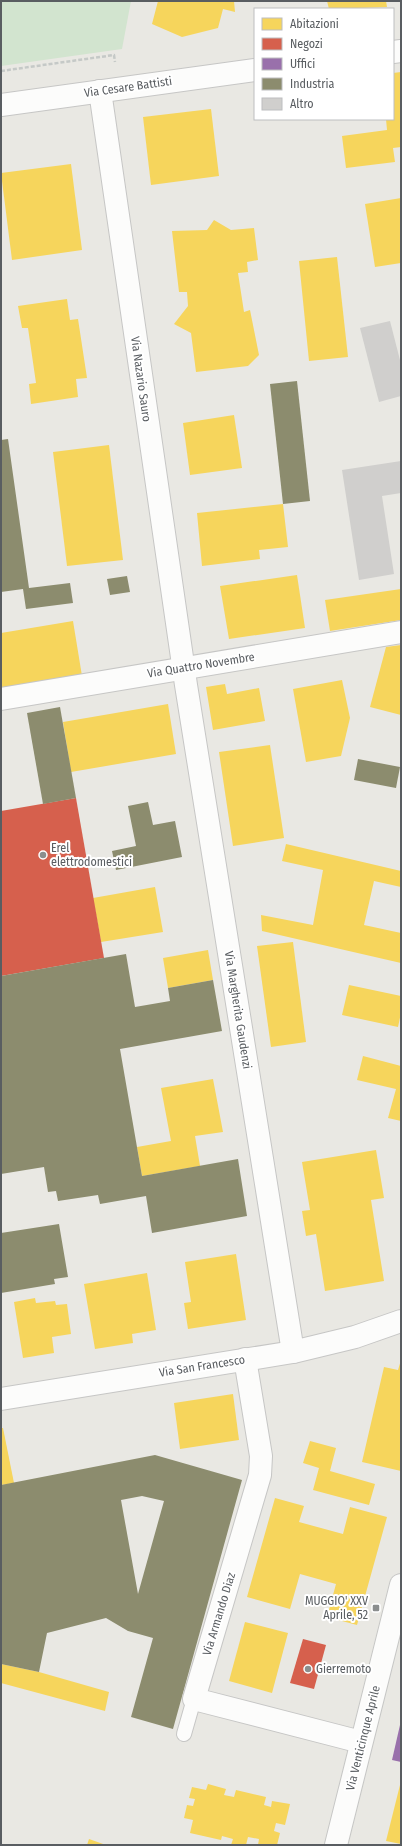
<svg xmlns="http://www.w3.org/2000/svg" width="402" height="1846" font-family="'Fira Sans Condensed',sans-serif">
<rect width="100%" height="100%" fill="#e9e8e3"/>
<polygon fill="#d2e4cf" points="1,1 131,1 122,49 1,66"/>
<g fill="#f6d55c">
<polygon points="158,1 234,1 235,12 223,9 218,28 182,37 152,24"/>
<polygon points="327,1 386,1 387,7 329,9"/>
<polygon points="401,72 401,147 393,148 395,162 346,168 342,136 387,130 386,119 393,119 393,73"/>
<polygon points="211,109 219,176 151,185 143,117"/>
<polygon points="71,164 82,250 12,260 1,173"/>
<polygon points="401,198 401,263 375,267 365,204"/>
<polygon points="214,220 231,230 254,228 258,260 247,262 248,272 238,273 244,312 250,310 259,355 248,366 196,372 191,333 174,324 188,306 187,292 179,292 172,231 207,230"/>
<polygon points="337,257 348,357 309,361 299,261"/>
<polygon points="67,299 70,320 78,319 87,378 76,379 78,397 31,404 29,384 36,383 28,328 22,328 18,306"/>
<polygon points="234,415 242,468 190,475 183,423"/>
<polygon points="109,445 123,560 67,566 53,452"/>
<polygon points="283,504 288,547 259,550 260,559 202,566 197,513"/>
<polygon points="297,575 305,628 229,639 220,586"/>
<polygon points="401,589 401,620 330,631 325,600"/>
<polygon points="73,621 82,676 1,689 1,633"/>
<polygon points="401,645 401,715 370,707 386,647"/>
<polygon points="342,680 350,718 341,756 306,762 293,689"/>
<polygon points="225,684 227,694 259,688 265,721 213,730 206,687"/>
<polygon points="168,704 176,754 71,772 63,722"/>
<polygon points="270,745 284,838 233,846 219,752"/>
<polygon points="286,844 401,871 401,887 374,881 364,925 401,933 401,963 262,931 261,915 313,925 323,870 282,861"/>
<polygon points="155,887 163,932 101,942 93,898"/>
<polygon points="293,942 306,1042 271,1047 257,946"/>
<polygon points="208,950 213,980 168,988 163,958"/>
<polygon points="349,985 401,996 401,1013 398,1027 342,1015"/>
<polygon points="363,1056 401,1066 401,1121 388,1118 396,1089 357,1080"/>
<polygon points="213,1079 223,1132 195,1136 200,1166 142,1176 137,1147 171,1141 161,1088"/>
<polygon points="376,1150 384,1198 371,1200 384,1281 325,1291 316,1234 306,1236 302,1211 310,1210 302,1162"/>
<polygon points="236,1254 246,1320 188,1329 184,1303 191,1302 185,1262"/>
<polygon points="147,1273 156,1330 132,1334 133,1343 95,1349 84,1284"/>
<polygon points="35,1298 36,1303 55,1301 56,1305 67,1304 71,1334 52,1337 54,1353 23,1358 14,1302"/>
<polygon points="401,1360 401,1471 362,1462 384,1367 398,1370"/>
<polygon points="233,1394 239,1440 180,1449 174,1403"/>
<polygon points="1,1428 3,1428 14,1483 1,1485"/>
<polygon points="310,1441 336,1448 330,1471 375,1484 369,1505 313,1490 319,1468 303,1463"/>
<polygon points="275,1498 304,1506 299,1522 343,1534 350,1507 387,1517 357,1625 327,1617 336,1584 300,1574 290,1609 247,1597"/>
<polygon points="245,1622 288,1633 272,1693 229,1681"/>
<polygon points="1,1664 39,1672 109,1692 105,1711 1,1683"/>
<polygon points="208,1784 226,1789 224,1795 234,1797 236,1790 266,1797 264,1805 271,1807 272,1801 290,1804 285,1825 276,1823 274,1831 280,1833 277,1845 258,1845 259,1839 248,1837 246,1845 231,1845 233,1839 222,1836 221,1840 190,1833 193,1820 184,1818 187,1805 193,1806 195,1799 189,1798 192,1787 206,1790"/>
<polygon points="400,1785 401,1785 401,1844 386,1841"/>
<polygon points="89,1839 106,1845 87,1845"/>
</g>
<g fill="#d6604d">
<polygon points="76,798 104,958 1,976 1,811"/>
<polygon points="303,1639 326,1645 314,1689 290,1683"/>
</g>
<polygon fill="#9970ab" points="400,1725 401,1726 401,1762 392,1760"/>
<g fill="#8c8c6e" fill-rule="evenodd">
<polygon points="297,381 310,501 283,504 270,384"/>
<polygon points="8,439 29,588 70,583 73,603 26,609 23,589 1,592 1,440"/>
<polygon points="127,576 130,592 110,595 107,579"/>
<polygon points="60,707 76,798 43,804 27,713"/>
<polygon points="358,759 400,767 396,788 354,780"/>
<polygon points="148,802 153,825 175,821 182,857 116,870 112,851 136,846 128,806"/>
<polygon points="126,954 135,1007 170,1001 168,988 213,980 222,1031 120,1049 142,1176 238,1159 247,1216 152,1233 146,1196 100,1204 98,1195 58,1201 56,1191 48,1192 44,1167 1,1174 1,976"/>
<polygon points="59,1224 68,1277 54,1279 55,1284 1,1293 1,1233"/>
<path d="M155 1455 242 1480 173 1729 131 1717 153 1638 128 1631 106 1618 47 1633 39 1672 1 1664V1485ZM142 1496 164 1501 138 1594 121 1500Z"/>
</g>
<g fill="#d0cfcd">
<polygon points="390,321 401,364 401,396 379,402 360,328"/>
<polygon points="401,461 401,493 382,496 394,574 359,580 342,470"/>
</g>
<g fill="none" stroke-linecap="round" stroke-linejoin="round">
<defs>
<polyline id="service" points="184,1734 194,1699"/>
<g id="minor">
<polyline points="393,52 401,51"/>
<polyline points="100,91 186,685 293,1352"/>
<polyline points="1,105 255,70"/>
<polyline points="1,699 401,632"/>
<polyline points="245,1359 261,1456 260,1475 194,1699 361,1742"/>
<polyline points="1,1399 293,1352 355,1337 401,1321"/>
</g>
<polyline id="secondary" points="336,1845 401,1585"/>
</defs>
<use href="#service" stroke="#c6c6c5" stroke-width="16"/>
<use href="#minor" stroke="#c6c6c5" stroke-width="24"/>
<use href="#secondary" stroke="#c6c6c5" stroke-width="24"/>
<polyline stroke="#c5c9c7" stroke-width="2.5" stroke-dasharray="4 2" stroke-linecap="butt" points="1,71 114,55 115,62"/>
<use href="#service" stroke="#fcfcfb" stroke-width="14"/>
<use href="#minor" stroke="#fcfcfb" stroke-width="22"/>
<use href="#secondary" stroke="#fcfcfb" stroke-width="22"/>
</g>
<g fill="#8b8e8e" stroke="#fff" stroke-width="1.5">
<circle cx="43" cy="855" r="4"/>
<rect x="372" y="1604" width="8" height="8" rx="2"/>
<circle cx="308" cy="1669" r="4"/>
</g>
<g text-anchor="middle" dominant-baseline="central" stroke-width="4" stroke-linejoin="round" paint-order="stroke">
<g font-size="12" fill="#595d61" stroke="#fff">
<text transform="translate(128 87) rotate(-8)">Via Cesare Battisti</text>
<text transform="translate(141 379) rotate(82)">Via Nazario Sauro</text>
<text transform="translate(201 665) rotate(-9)">Via Quattro Novembre</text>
<text transform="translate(238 1010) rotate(81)">Via Margherita Gaudenzi</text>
<text transform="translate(202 1366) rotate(-9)">Via San Francesco</text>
<text transform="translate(219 1614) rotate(-73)">Via Armando Diaz</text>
<text transform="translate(363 1738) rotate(-76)">Via Venticinque Aprile</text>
</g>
<g font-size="12" fill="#595d61" stroke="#fff" text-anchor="start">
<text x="51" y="848">Erel<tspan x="51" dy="14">elettrodomestici</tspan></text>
<text x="368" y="1601" text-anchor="end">MUGGIO' XXV<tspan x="368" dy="14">Aprile, 52</tspan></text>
<text x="316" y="1669">Gierremoto</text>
</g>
</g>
<rect width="402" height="1846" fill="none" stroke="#595d61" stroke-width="4"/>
<rect x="254" y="8" width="140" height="112" fill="#ffffff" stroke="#bdbec0"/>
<rect x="262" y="18" width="20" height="12" fill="#f6d55c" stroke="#bdbec0"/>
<text x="290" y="28" font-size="12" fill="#595d61">Abitazioni</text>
<rect x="262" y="38" width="20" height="12" fill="#d6604d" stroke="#bdbec0"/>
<text x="290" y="48" font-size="12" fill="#595d61">Negozi</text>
<rect x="262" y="58" width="20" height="12" fill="#9970ab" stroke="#bdbec0"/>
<text x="290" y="68" font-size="12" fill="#595d61">Uffici</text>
<rect x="262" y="78" width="20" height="12" fill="#8c8c6e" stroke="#bdbec0"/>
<text x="290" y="88" font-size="12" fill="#595d61">Industria</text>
<rect x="262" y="98" width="20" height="12" fill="#d0cfcd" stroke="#bdbec0"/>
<text x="290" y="108" font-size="12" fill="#595d61">Altro</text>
</svg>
